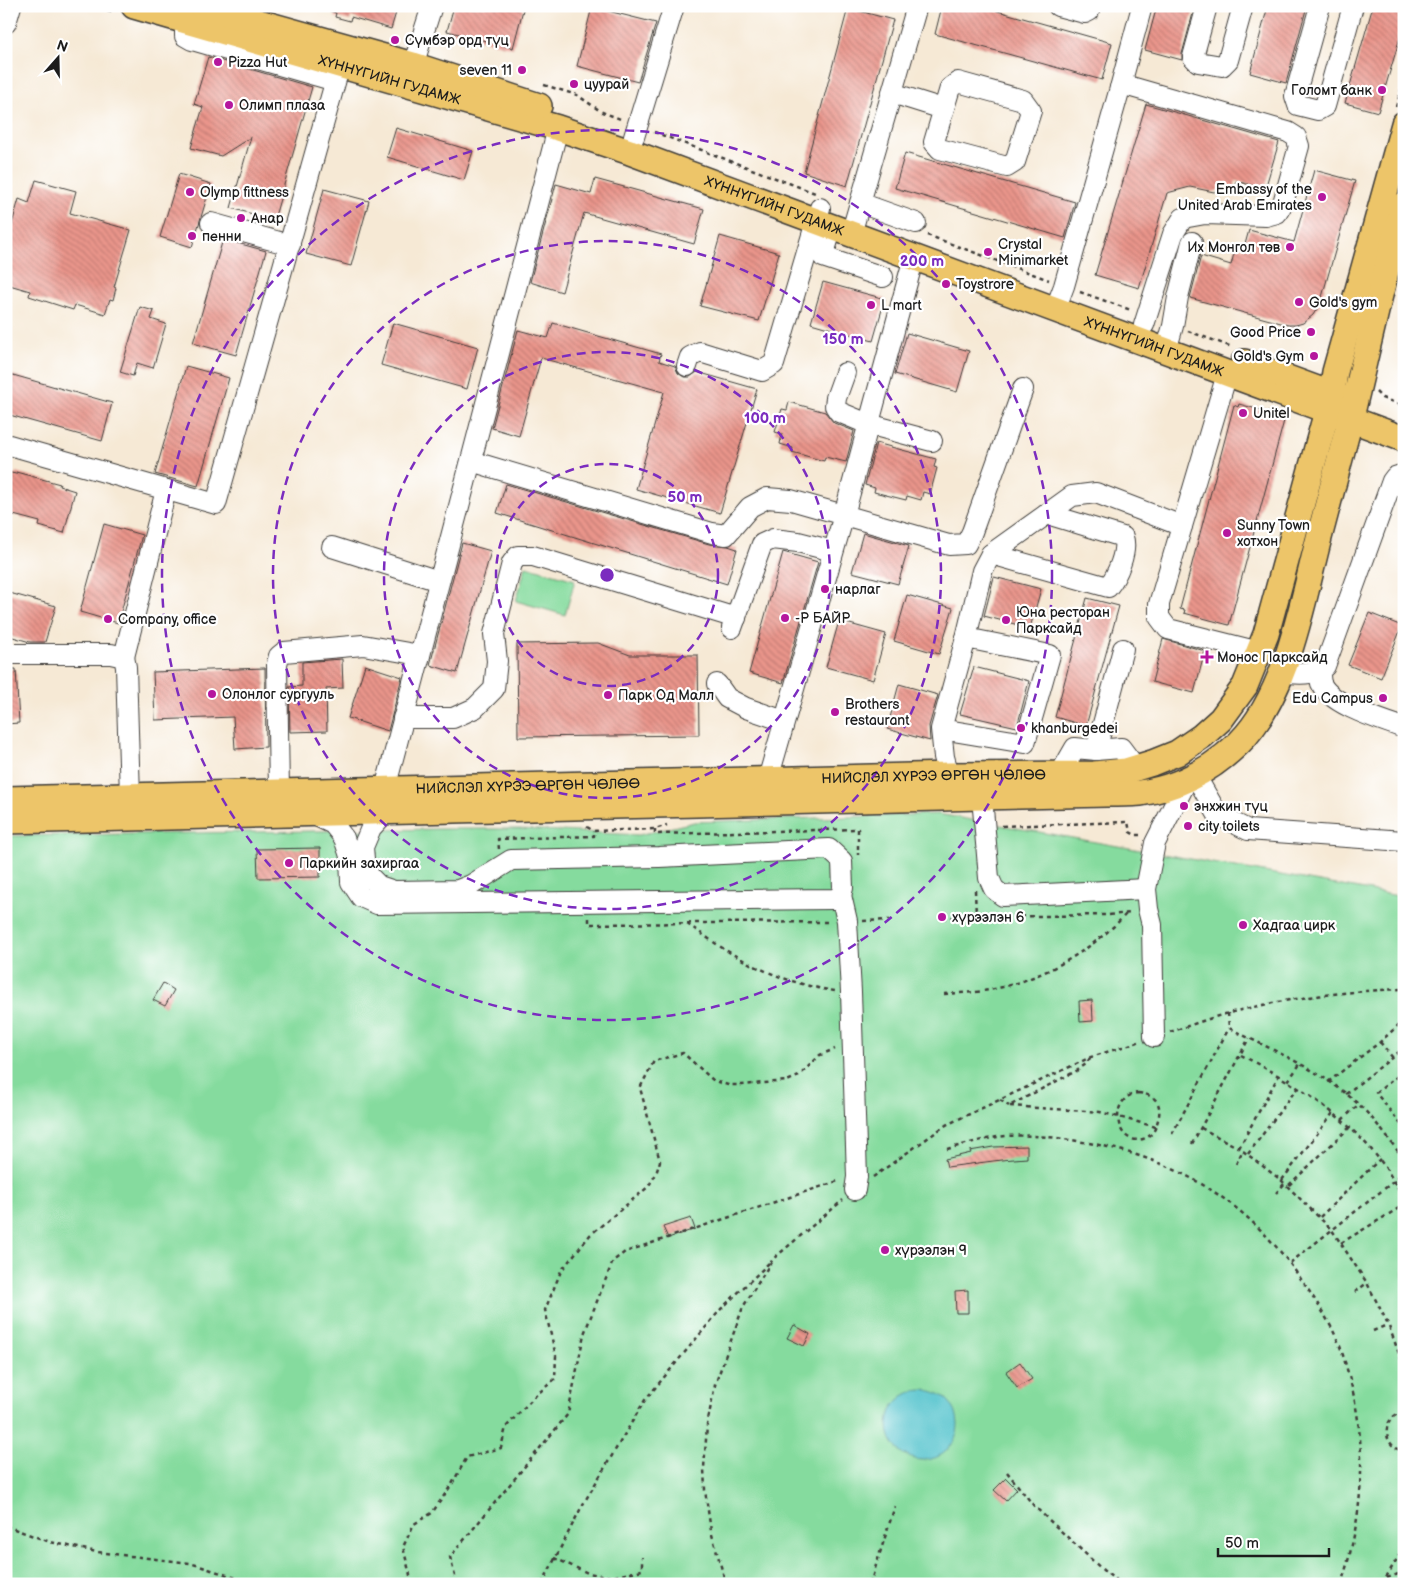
<svg xmlns="http://www.w3.org/2000/svg" width="1410" height="1590" font-family="'Balsamiq Sans',sans-serif">
<defs>
<pattern id="building-back-hatch" width="6" height="6" patternUnits="userSpaceOnUse" patternTransform="scale(1.25)"><rect width="6" height="6" fill="#ea958b"/><path d="M-1 5l2 2M0 0l6 6M5-1l2 2" fill="none" stroke="#bd7971"/></pattern>
</defs>
<rect width="100%" height="100%" fill="#fff"/>
<filter id="ink" filterUnits="userSpaceOnUse"><feTurbulence type="fractalNoise" baseFrequency=".02" numOctaves="2"/><feDisplacementMap in="SourceGraphic" scale="10" xChannelSelector="R" yChannelSelector="G"/><feConvolveMatrix kernelMatrix="1 2 1 2 8 2 1 2 1" color-interpolation-filters="sRGB"/></filter>
<filter id="wash" filterUnits="userSpaceOnUse"><feTurbulence type="fractalNoise" baseFrequency=".0096" numOctaves="4" result="noise"/><feDisplacementMap in="SourceGraphic" scale="20" xChannelSelector="R" yChannelSelector="G"/><feGaussianBlur stdDeviation="1.12" result="paint"/><feColorMatrix in="noise" values="0 0 0 0 0 0 0 0 0 0 0 0 0 0 0 0 0 1.4 0 .05"/><feComposite in="paint" operator="in"/></filter>
<g filter="url(#wash)">
<rect width="100%" height="100%" fill="#f6e9d5"/>
<g fill="#85db9e" stroke="#507c5d">
<polygon points="526,566 575,580 565,615 516,601"/>
<polygon points="938,814 1404,897 1404,1584 6,1584 6,836 441,829 519,829 639,835 694,822"/>
</g>
<circle fill="#57c4ce" stroke="#3a7075" cx="923" cy="1425" r="35"/>
<g id="blocks">
<g fill="url(#building-back-hatch)">
<polygon points="326,6 398,6 391,29 351,17 350,21 335,17 336,13 325,9"/>
<polygon points="454,6 524,6 513,48 447,31"/>
<polygon points="942,6 980,6 1112,43 1102,80 935,34"/>
<polygon points="1157,6 1195,6 1182,54 1182,60 1145,50"/>
<polygon points="1268,6 1307,6 1286,83 1250,73"/>
<polygon points="1373,6 1404,6 1404,24 1378,112 1345,103"/>
<polygon points="592,7 656,23 638,82 577,66"/>
<polygon points="848,8 893,20 847,186 804,172"/>
<polygon points="208,57 312,87 274,220 231,208 251,137 221,156 191,148 203,107 194,104"/>
<polygon points="1146,104 1279,142 1265,189 1236,181 1234,188 1228,186 1214,192 1190,187 1167,193 1139,288 1095,275"/>
<polygon points="396,128 473,151 464,180 387,157"/>
<polygon points="905,153 1075,202 1065,238 895,188"/>
<polygon points="1314,170 1355,181 1320,304 1313,315 1303,323 1296,325 1288,325 1190,298 1201,256 1231,265 1236,246 1244,248 1249,230 1294,242"/>
<polygon points="179,174 211,184 192,247 160,237"/>
<polygon points="595,179 704,209 694,244 584,213 562,292 530,282 556,184 591,194"/>
<polygon points="36,180 76,191 70,213 131,230 114,287 116,288 113,300 110,299 105,314 75,305 73,310 29,296 30,291 6,284 6,245 19,199 29,203"/>
<polygon points="324,189 369,201 351,266 306,254"/>
<polygon points="720,236 779,253 759,321 700,306"/>
<polygon points="223,239 266,251 236,355 193,343"/>
<polygon points="823,282 885,299 873,341 811,323"/>
<polygon points="140,307 154,311 151,319 166,324 153,368 137,363 133,376 120,372"/>
<polygon points="393,323 478,347 467,389 381,365"/>
<polygon points="553,323 661,354 659,361 675,366 678,373 684,377 690,377 697,372 757,389 720,513 636,489 664,392 541,358 519,436 492,428 518,330 548,338"/>
<polygon points="907,333 969,351 957,392 895,374"/>
<polygon points="186,366 229,378 198,486 155,474"/>
<polygon points="6,373 112,403 102,441 6,414"/>
<polygon points="789,402 825,412 834,423 854,431 846,462 825,457 824,461 792,452 793,448 780,444 782,434 775,432 782,409 787,410"/>
<polygon points="1239,404 1285,417 1229,625 1184,613 1185,610 1180,609 1234,405 1238,407"/>
<polygon points="876,443 936,459 934,467 937,468 930,494 923,492 921,500 907,496 906,500 874,492 875,488 865,485"/>
<polygon points="6,472 16,474 16,472 60,484 59,486 75,491 64,533 39,526 40,522 6,513"/>
<polygon points="506,484 709,544 728,546 737,549 727,584 497,513"/>
<polygon points="104,524 142,535 118,623 80,612"/>
<polygon points="863,533 909,546 898,584 852,572"/>
<polygon points="462,543 491,551 457,673 430,665"/>
<polygon points="783,552 818,562 783,683 749,673"/>
<polygon points="994,577 1041,589 1030,628 984,616"/>
<polygon points="6,592 56,606 45,642 30,642 6,635"/>
<polygon points="907,595 953,608 939,654 894,641"/>
<polygon points="1087,598 1119,606 1086,726 1055,717"/>
<polygon points="1369,613 1402,626 1381,678 1348,665"/>
<polygon points="839,621 886,634 873,680 826,667"/>
<polygon points="1163,639 1205,651 1194,693 1152,682"/>
<polygon points="598,643 630,655 698,655 699,735 518,737 517,644"/>
<polygon points="342,659 343,688 326,689 327,731 290,732 289,687 302,686 302,662"/>
<polygon points="365,665 402,677 388,731 348,718"/>
<polygon points="974,667 1029,681 1017,727 960,714"/>
<polygon points="265,668 266,747 235,749 233,717 155,720 153,672"/>
<polygon points="6,669 16,669 19,723 6,724"/>
<polygon points="899,684 938,695 929,726 930,741 887,729"/>
<polygon points="320,848 320,877 258,878 257,849"/>
<polygon points="163,983 174,990 165,1006 153,1000"/>
<polygon points="1092,1000 1093,1021 1080,1022 1079,1001"/>
<polygon points="1027,1146 1027,1158 1001,1160 947,1167 945,1159 971,1153 970,1151 993,1147"/>
<polygon points="691,1218 695,1229 668,1238 663,1227"/>
<polygon points="968,1290 968,1313 956,1313 955,1291"/>
<polygon points="794,1325 810,1334 804,1346 787,1338"/>
<polygon points="1020,1362 1032,1379 1017,1388 1006,1372"/>
<polygon points="1006,1478 1017,1489 1006,1501 994,1490"/>
</g>
</g>
</g>
<g filter="url(#ink)">
<use href="#blocks" fill-opacity="0" stroke="#3d3b38" stroke-width="1"/>
<g fill="none" stroke-linecap="round" stroke-linejoin="round">
<defs>
<g id="minor">
<polyline points="1058,6 1085,13 1089,11 1090,6"/>
<polyline points="1207,6 1193,57 1198,62 1222,66 1228,60 1243,6"/>
<polyline points="1320,6 1295,96 1298,105 1318,110 1325,106 1353,6"/>
<polyline points="185,20 185,36 192,40 335,81"/>
<polyline points="6,23 11,6"/>
<polyline points="409,78 432,6"/>
<polygon points="958,82 1023,100 1031,111 1015,162 1007,167 940,149 934,142 950,88"/>
<polyline points="1120,88 1142,6"/>
<polyline points="892,93 943,109"/>
<polyline points="634,137 674,6"/>
<polyline points="860,203 916,223"/>
<polyline points="211,223 290,245"/>
<polyline points="832,227 823,257 883,277"/>
<polyline points="851,234 917,6"/>
<polyline points="1055,310 1064,286 1120,88 1128,86 1288,132 1296,137 1299,146 1283,203 1277,213 1266,216 1205,214 1183,218 1173,234 1144,325"/>
<polyline points="1166,351 1173,326 1178,297 1192,242"/>
<polyline points="687,366 690,357 700,352 762,371 774,364 820,208"/>
<polyline points="845,373 836,398 835,406 839,412 868,424 932,441"/>
<polyline points="1227,374 1159,604 1159,617 1168,629 1259,652"/>
<polyline points="6,444 216,504 340,65"/>
<polyline points="471,461 712,533 726,535 750,507 767,498 791,500 949,545 966,544 972,532 1023,389"/>
<polyline points="332,547 439,581"/>
<path d="M991 554 1108 587C1117 576 1128 551 1123 537L1047 514"/>
<polyline points="732,628 762,544 773,539 798,542 833,551"/>
<polyline points="966,638 982,571 991,554 1072,496 1096,493 1182,526"/>
<polyline points="6,654 111,654 124,657 126,667 130,796"/>
<polyline points="124,657 166,490"/>
<path d="M1320 671C1320 675 1320 679 1321 683 1330 705 1382 720 1404 728"/>
<path d="M1281 673C1295 673 1315 677 1325 666L1392 481 1395 477 1404 474"/>
<polyline points="717,684 727,698 746,708 784,721"/>
<polyline points="403,718 453,718 475,708 494,689 497,661 494,634 512,563 518,556 533,556 736,618"/>
<polyline points="941,729 1025,743 1050,655 966,638 941,729 944,757 949,775"/>
<polyline points="1096,750 1123,649"/>
<polyline points="1060,774 1075,748 1096,750 1121,748 1136,768"/>
<polyline points="1195,775 1218,815 1248,830 1404,841"/>
<polyline points="768,779 844,515 914,257"/>
<polyline points="385,789 558,128"/>
<polyline points="279,792 277,664 279,656 284,652 363,645 420,655"/>
<polyline points="982,797 989,878 994,889 1003,896 1146,889"/>
<polyline points="312,814 333,824 344,838 350,856 351,882 361,897 377,904 835,899 841,895 843,888 842,861 829,849 659,857 511,860 471,885 458,890 394,891 379,886 369,876 364,859 363,847 371,828 385,813"/>
<polyline points="841,895 847,921 851,992 857,1177 855,1190"/>
<polyline points="1154,1037 1152,925 1148,909 1146,889 1155,843 1187,780"/>
</g>
<g id="major">
<path id="s1" d="M134 6 558 128 630 152 1404 439"/>
<polyline points="201,6 413,65 539,106"/>
<polyline points="1244,362 1347,400"/>
<path id="s2" d="M6 799 949 775 1094 774 1126 771 1152 763 1177 753 1202 736 1221 719 1245 686 1266 634 1332 393 1335 372 1404 124"/>
<path d="M6 821 1106 794C1117 794 1129 794 1140 793 1178 788 1212 769 1239 743 1288 695 1303 598 1320 534 1330 495 1341 456 1351 417 1368 347 1383 275 1404 205"/>
</g>
</defs>
<use href="#minor" stroke="#3d3b38" stroke-width="22"/>
<use href="#major" stroke="#3d3b38" stroke-width="28"/>
<g stroke="#3d3b38" stroke-width="2.5" stroke-dasharray="4 4" stroke-linecap="butt">
<polyline points="92,6 115,12"/>
<polyline points="544,85 577,95 602,112 623,120"/>
<polyline points="1396,107 1404,80"/>
<polyline points="654,132 815,193"/>
<polyline points="927,235 1049,280"/>
<polyline points="1080,292 1131,310"/>
<polyline points="1188,331 1232,347"/>
<polyline points="1376,392 1382,398 1404,406"/>
<polyline points="1002,826 1128,822 1130,832 1135,835 1140,835"/>
<polyline points="587,827 594,831 655,829 667,825"/>
<polyline points="655,829 655,834 858,829 858,855"/>
<polyline points="499,849 498,839 594,836 594,831"/>
<polyline points="975,890 976,917 1108,915 1131,913"/>
<polyline points="589,918 589,924 829,922"/>
<polyline points="943,918 976,917"/>
<polyline points="863,921 890,920"/>
<path d="M687 924C703 934 719 947 736 956 767 974 801 986 835 991"/>
<path d="M944 994C957 993 970 993 983 991 1035 983 1090 953 1126 914"/>
<path d="M1228 1013 1229 1028C1272 1050 1321 1070 1357 1103 1375 1119 1389 1140 1404 1159"/>
<path d="M1170 1032C1189 1026 1209 1018 1229 1013 1285 998 1346 991 1404 989"/>
<polyline points="1380,1042 1393,1058"/>
<path d="M1241 1055C1292 1082 1343 1113 1379 1159 1389 1171 1396 1186 1404 1199"/>
<polyline points="1090,1058 1086,1064 1078,1070 1009,1106 1100,1112 1156,1127"/>
<polyline points="1404,1071 1376,1093 1404,1128"/>
<polyline points="1288,1081 1300,1064"/>
<polyline points="1328,1082 1380,1042 1404,1020"/>
<path d="M1138 1093C1160 1095 1163 1108 1156 1126 1154 1132 1150 1137 1143 1139 1115 1147 1107 1097 1138 1093Z"/>
<polyline points="1346,1094 1404,1048"/>
<polyline points="1000,1100 1009,1106"/>
<polyline points="1342,1120 1359,1104"/>
<polyline points="1201,1128 1239,1148 1281,1180 1332,1230 1367,1283 1388,1324 1404,1367"/>
<polyline points="1172,1134 1229,1028"/>
<polyline points="1192,1144 1249,1038"/>
<polyline points="1239,1148 1279,1075"/>
<path d="M947 1149C966 1144 986 1138 1006 1136 1036 1134 1069 1139 1099 1145 1188 1164 1255 1209 1305 1285 1316 1301 1328 1319 1336 1337 1342 1349 1345 1363 1349 1376 1368 1446 1364 1515 1341 1584"/>
<polyline points="1248,1154 1298,1087"/>
<polyline points="1236,1164 1242,1152"/>
<polyline points="873,1177 946,1125 1091,1057 1138,1042"/>
<polyline points="1282,1180 1333,1113"/>
<polyline points="1289,1185 1349,1128"/>
<polyline points="1276,1193 1285,1183"/>
<polyline points="1320,1217 1380,1159"/>
<polyline points="1341,1243 1404,1205"/>
<polyline points="1290,1263 1393,1182 1404,1171"/>
<polyline points="1355,1292 1367,1283"/>
<polyline points="1373,1331 1387,1325"/>
<path d="M1404 1412C1381 1416 1381 1447 1404 1451"/>
<polyline points="1007,1472 1034,1506 1105,1572 1122,1584"/>
<polyline points="6,1526 50,1542 97,1552 190,1563 255,1584"/>
<polyline points="554,1558 588,1573 612,1577 642,1570 642,1557"/>
<polyline points="1387,1578 1404,1572"/>
<polyline points="409,1584 410,1575 403,1547 414,1524 432,1513 452,1484 467,1457 501,1448 506,1427 534,1397 555,1379 556,1356 545,1310 561,1271 590,1235 648,1187 656,1174 660,1161 640,1088 654,1061 683,1053 714,1081 728,1085 742,1085 787,1081 799,1076 820,1055 835,1049"/>
<polyline points="457,1584 450,1557 568,1414 584,1334 613,1261 625,1252 838,1181"/>
<polyline points="542,1584 582,1506 645,1400 721,1309 769,1263"/>
<polyline points="726,1584 711,1531 705,1490 704,1468 707,1425 715,1385 743,1307 773,1259 843,1200"/>
<polyline points="870,1584 895,1506"/>
<polyline points="1382,1584 1404,1547"/>
</g>
<use href="#minor" stroke="#fff" stroke-width="20"/>
<use href="#major" stroke="#edc569" stroke-width="25"/>
</g>
</g>
<g fill="none" stroke="#7b2cbf" stroke-width="2.5" stroke-dasharray="9 6">
<circle cx="607" cy="575" r="111"/>
<circle cx="607" cy="575" r="223"/>
<circle cx="607" cy="575" r="334"/>
<circle cx="607" cy="575" r="445"/>
</g>
<g fill="#b5179e" stroke="#fff" stroke-width="2">
<circle cx="395" cy="40" r="5"/>
<circle cx="218" cy="62" r="5"/>
<circle cx="522" cy="70" r="5"/>
<circle cx="574" cy="84" r="5"/>
<circle cx="1382" cy="90" r="5"/>
<circle cx="229" cy="105" r="5"/>
<circle cx="190" cy="192" r="5"/>
<circle cx="1322" cy="197" r="5"/>
<circle cx="241" cy="218" r="5"/>
<circle cx="192" cy="236" r="5"/>
<circle cx="1290" cy="247" r="5"/>
<circle cx="988" cy="252" r="5"/>
<circle cx="946" cy="284" r="5"/>
<circle cx="1299" cy="302" r="5"/>
<circle cx="871" cy="305" r="5"/>
<circle cx="1311" cy="332" r="5"/>
<circle cx="1314" cy="356" r="5"/>
<circle cx="1243" cy="413" r="5"/>
<circle cx="1227" cy="533" r="5"/>
<circle cx="825" cy="589" r="5"/>
<circle cx="785" cy="618" r="5"/>
<circle cx="108" cy="619" r="5"/>
<circle cx="1006" cy="620" r="5"/>
<path d="M1204.5 649.5h5v5h5v5h-5v5h-5v-5h-5v-5h5z"/>
<circle cx="212" cy="694" r="5"/>
<circle cx="608" cy="695" r="5"/>
<circle cx="1383" cy="698" r="5"/>
<circle cx="835" cy="712" r="5"/>
<circle cx="1021" cy="728" r="5"/>
<circle cx="1184" cy="806" r="5"/>
<circle cx="1188" cy="826" r="5"/>
<circle cx="289" cy="863" r="5"/>
<circle cx="942" cy="917" r="5"/>
<circle cx="1243" cy="925" r="5"/>
<circle cx="885" cy="1250" r="5"/>
</g>
<g text-anchor="middle" dominant-baseline="central" stroke-width="4.5" stroke-linejoin="round" paint-order="stroke">
<g font-size="14" fill="#1c1c1c" stroke="#fff" text-anchor="start">
<text x="405" y="40">Сүмбэр орд түц</text>
<text x="228" y="62">Pizza Hut</text>
<text x="512" y="70" text-anchor="end">seven 11</text>
<text x="584" y="84">цуурай</text>
<text x="1372" y="90" text-anchor="end">Голомт банк</text>
<text x="239" y="105">Олимп плаза</text>
<text x="1312" y="189" text-anchor="end">Embassy of the<tspan x="1312" dy="16">United Arab Emirates</tspan></text>
<text x="200" y="192">Olymp fittness</text>
<text x="251" y="218">Анар</text>
<text x="202" y="236">пенни</text>
<text x="998" y="244">Crystal<tspan x="998" dy="16">Minimarket</tspan></text>
<text x="1280" y="247" text-anchor="end">Их Монгол төв</text>
<text x="956" y="284">Toystrore</text>
<text x="1309" y="302">Gold's gym</text>
<text x="881" y="305">L mart</text>
<text x="1301" y="332" text-anchor="end">Good Price</text>
<text x="1304" y="356" text-anchor="end">Gold's Gym</text>
<text x="1253" y="413">Unitel</text>
<text x="1237" y="525">Sunny Town<tspan x="1237" dy="16">хотхон</tspan></text>
<text x="835" y="589">нарлаг</text>
<text x="1016" y="612">Юна ресторан<tspan x="1016" dy="16">Парксайд</tspan></text>
<text x="795" y="618">-Р БАЙР</text>
<text x="118" y="619">Company, office</text>
<text x="1217" y="657">Монос Парксайд</text>
<text x="222" y="694">Олонлог сургууль</text>
<text x="618" y="695">Парк Од Малл</text>
<text x="1373" y="698" text-anchor="end">Edu Campus</text>
<text x="845" y="704">Brothers<tspan x="845" dy="16">restaurant</tspan></text>
<text x="1031" y="728">khanburgedei</text>
<text x="1194" y="806">энхжин түц</text>
<text x="1198" y="826">city toilets</text>
<text x="299" y="863">Паркийн захиргаа</text>
<text x="952" y="917">хүрээлэн 6</text>
<text x="1253" y="925">Хадгаа цирк</text>
<text x="895" y="1250">хүрээлэн 9</text>
</g>
<g font-size="14" fill="#1c1c1c" stroke="#fff">
<text stroke="none"><textPath href="#s1" startOffset="266">ХҮННҮГИЙН ГУДАМЖ</textPath></text>
<text stroke="none"><textPath href="#s1" startOffset="671">ХҮННҮГИЙН ГУДАМЖ</textPath></text>
<text stroke="none"><textPath href="#s1" startOffset="1076">ХҮННҮГИЙН ГУДАМЖ</textPath></text>
<text stroke="none"><textPath href="#s2" startOffset="928">НИЙСЛЭЛ ХҮРЭЭ ӨРГӨН ЧӨЛӨӨ</textPath></text>
<text stroke="none"><textPath href="#s2" startOffset="522">НИЙСЛЭЛ ХҮРЭЭ ӨРГӨН ЧӨЛӨӨ</textPath></text>
</g>
</g>
<circle cx="607" cy="575" r="8" fill="#7b2cbf" stroke="#fff" stroke-width="2.5"/>
<g font-size="15" text-anchor="middle" font-weight="bold" fill="#7b2cbf" stroke="#fff" stroke-width="4.5" stroke-linejoin="round" paint-order="stroke">
<text x="922" y="266">200 m</text>
<text x="843" y="344">150 m</text>
<text x="765" y="423">100 m</text>
<text x="685" y="502">50 m</text>
</g>
<rect width="1410" height="1590" fill="none" stroke="#fff" stroke-width="25"/>
<g transform="translate(58 58) rotate(20)" stroke="#ffffff" stroke-width="4" paint-order="stroke">
<path d="M0-4L9 19L0 12L-9 19Z" fill="#1c1c1c"/>
<text y="-8" font-size="14" font-weight="bold" text-anchor="middle" fill="#1c1c1c">N</text>
</g>
<path d="M1218 1548v8h111v-8" fill="none" stroke="#1c1c1c" stroke-width="2.5"/>
<text x="1225" y="1548" font-size="15" fill="#1c1c1c" stroke="#ffffff" stroke-width="4" paint-order="stroke">50 m</text>
</svg>
